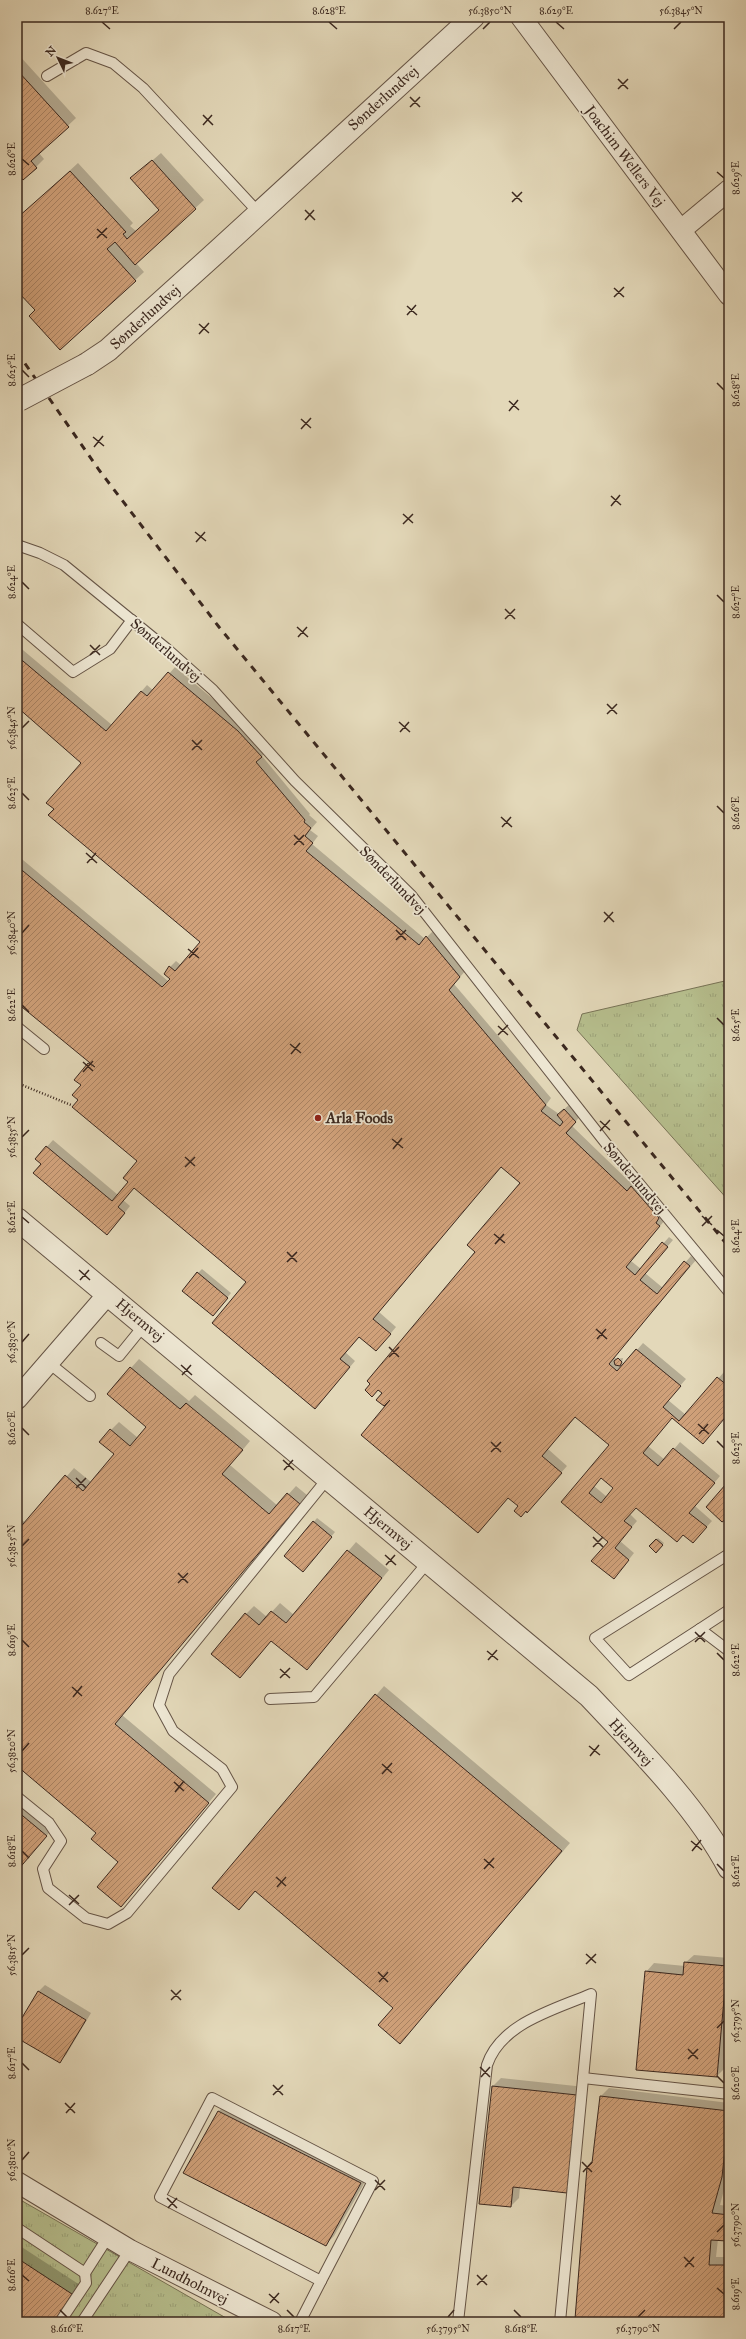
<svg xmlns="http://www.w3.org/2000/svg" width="746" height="2339" font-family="'IM FELL Great Primer',serif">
<defs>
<pattern id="grass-tufts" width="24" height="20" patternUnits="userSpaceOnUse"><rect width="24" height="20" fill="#b6be8d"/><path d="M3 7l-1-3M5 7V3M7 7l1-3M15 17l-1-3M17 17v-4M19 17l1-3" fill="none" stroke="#9da379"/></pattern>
<pattern id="building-hatch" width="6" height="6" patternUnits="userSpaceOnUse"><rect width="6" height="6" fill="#d0a17a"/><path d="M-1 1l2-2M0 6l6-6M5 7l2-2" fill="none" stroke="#aa8363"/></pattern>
</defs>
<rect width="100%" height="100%" fill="#e3d8b9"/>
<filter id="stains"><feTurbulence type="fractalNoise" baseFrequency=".005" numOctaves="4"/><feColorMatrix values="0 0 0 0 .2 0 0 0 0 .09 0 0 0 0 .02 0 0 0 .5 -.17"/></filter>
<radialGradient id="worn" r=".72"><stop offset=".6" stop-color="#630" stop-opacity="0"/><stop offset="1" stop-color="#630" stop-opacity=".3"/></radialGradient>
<g fill="url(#grass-tufts)" stroke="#787356">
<polygon points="729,980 729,1201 577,1030 582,1014"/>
<polygon points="17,2198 233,2322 17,2322"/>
</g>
<g fill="#0003" fill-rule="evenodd">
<polygon points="17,53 76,118 39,153 44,159 36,167 17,171"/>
<polygon points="161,153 204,200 136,263 144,272 61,349 36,310 17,289 17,219 78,163 133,223 130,226 136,231 160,209 132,178"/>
<path d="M17 645 112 725 147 685 154 691 175 667 244 725 268 751 262 756 310 814 309 815 317 822 310 830 318 836 312 844 425 939 433 931 466 970 454 984 551 1098 546 1105 559 1114 571 1103 581 1115 572 1126 633 1185 638 1181 665 1220 631 1261 641 1269 669 1237 673 1240 645 1273 663 1288 691 1256 696 1260 614 1357 617 1359 623 1358 622 1363 624 1365 643 1343 686 1379 668 1400 686 1415 724 1372 729 1376V1412L703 1443 673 1417 648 1446 665 1460 680 1442 720 1476 695 1506 712 1521 693 1542 684 1534 636 1507 630 1514 637 1521 620 1541 634 1553 620 1571 609 1542 562 1502 610 1445 576 1416 548 1449 567 1466 527 1512 509 1497 478 1532 394 1397 477 1252 521 1183 501 1166 379 1312 396 1327 382 1344 360 1336 345 1352 355 1361 321 1401 248 1282 135 1187 123 1200 130 1206 113 1228 36 1159 53 1140 118 1195 129 1182 138 1161 79 1100 82 1085 76 1079 90 1062 17 1001V855L168 981 171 978 170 967 176 961 182 966 202 942 55 809 82 763 17 706ZM601 1477 614 1488 607 1497 594 1486Z"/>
<polygon points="202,1269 231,1293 217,1311 198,1273"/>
<polygon points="139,1359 189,1401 195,1395 250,1441 230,1465 278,1506 296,1486 307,1495 122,1715 216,1794 129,1897 120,1862 97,1833 17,1765 17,1518 18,1517 26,1523 74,1468 91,1482 116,1454 111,1430 119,1422 138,1438 148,1426 108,1394"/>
<polygon points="729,1482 729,1523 728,1523 726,1518 726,1484"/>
<polygon points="317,1518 335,1532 303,1571 285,1556"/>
<polygon points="658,1538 664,1543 656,1552 650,1546"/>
<polygon points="356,1542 389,1570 315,1660 272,1640 240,1677 246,1614 254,1606 267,1617 280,1603 294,1615"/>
<polygon points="384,1686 570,1843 400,2042 394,2007 256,1891 239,1909 213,1888"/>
<polygon points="17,1796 54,1827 17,1871"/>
<polygon points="17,1955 23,1959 17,1969"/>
<polygon points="694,1955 729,1958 729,2025 725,2068 717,2076 646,1972 654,1963 685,1966 685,1963"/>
<polygon points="45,1985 91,2013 66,2055 60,2061 17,2037 17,2028 39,1991"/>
<polygon points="501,2078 585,2087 575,2184 566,2192 520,2187 519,2198 511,2206 480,2203 493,2086"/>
<polygon points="609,2088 729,2103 729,2171 720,2205 729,2206 729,2238 726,2240 718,2239 716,2257 729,2257 729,2322 604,2322 594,2162 601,2096"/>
<polygon points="227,2103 369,2175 334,2236 326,2244 184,2173 219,2111"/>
<polygon points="17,2244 80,2285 56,2322 17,2322"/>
</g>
<g fill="url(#building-hatch)" stroke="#3b281f" fill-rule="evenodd">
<polygon points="17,70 69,127 31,161 37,168 23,180 17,173"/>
<polygon points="152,160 196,209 135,265 115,242 107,249 136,281 60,350 29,316 35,310 17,291 17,218 70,171 126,232 123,234 127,239 159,210 130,178"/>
<path d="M17 656 106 731 141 691 147 696 168 672 238 731 262 757 256 762 305 820 304 822 311 828 305 836 313 843 306 851 419 945 426 936 460 977 449 990 546 1105 541 1111 560 1126 563 1122 557 1115 564 1109 576 1122 566 1133 627 1191 631 1186 659 1218 656 1223 660 1226 626 1267 635 1275 662 1242 668 1247 640 1280 657 1294 684 1261 690 1266 609 1364 617 1371 636 1349 681 1386 663 1407 679 1421 717 1377 729 1387V1413L703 1444 672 1418 643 1453 658 1466 673 1448 715 1483 689 1513 707 1527 693 1543 683 1535 677 1542 636 1508 624 1521 632 1527 615 1548 629 1560 614 1579 591 1561 608 1542 561 1502 609 1445 575 1417 542 1456 562 1473 527 1513 526 1511 521 1517 514 1511 518 1506 508 1498 478 1533 361 1435 390 1400 384 1406 376 1400 382 1393 378 1390 372 1397 365 1390 370 1384 367 1381 475 1252 467 1245 520 1183 501 1167 373 1319 391 1334 376 1351 359 1337 340 1359 350 1367 315 1409 212 1323 246 1282 134 1188 118 1207 125 1213 107 1235 33 1173 41 1164 35 1159 46 1146 112 1201 128 1182 123 1178 137 1161 72 1107 78 1100 72 1095 81 1085 74 1080 88 1063 95 1067 17 1003V866L162 987 170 979 164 974 169 966 175 971 200 942 48 815 54 809 46 803 81 763 17 707ZM601 1478 613 1488 601 1503 589 1493Z"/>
<polygon points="197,1272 228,1298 213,1316 182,1291"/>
<polygon points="618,1358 622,1362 620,1366 615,1365 614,1361"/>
<polygon points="130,1367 180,1409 186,1403 243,1450 222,1474 269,1514 287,1493 300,1504 115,1724 209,1803 121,1907 97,1887 118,1862 91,1839 96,1833 17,1766 17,1531 65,1475 83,1491 114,1454 99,1442 110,1429 130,1446 146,1427 107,1394"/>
<polygon points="726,1484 729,1487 728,1524 725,1520 722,1522 706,1507"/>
<polygon points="313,1521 332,1537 303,1572 284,1556"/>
<polygon points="656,1539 663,1545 656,1553 649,1546"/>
<polygon points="347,1550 382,1578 307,1670 271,1641 240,1678 211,1654 245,1613 259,1625 271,1611 286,1623"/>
<polygon points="375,1694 562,1851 400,2044 378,2025 393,2008 255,1891 239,1910 212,1888"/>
<polygon points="17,1811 47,1836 17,1871"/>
<polygon points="684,1962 727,1966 717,2077 636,2070 645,1971 683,1975"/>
<polygon points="38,1991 86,2020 60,2063 17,2038 17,2026"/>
<polygon points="492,2086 577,2095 567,2193 513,2187 511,2207 479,2204"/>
<polygon points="600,2096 729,2111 722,2177 712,2213 729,2215 727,2241 711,2240 709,2265 729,2265 729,2291 726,2316 729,2317 729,2322 596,2322 575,2319 587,2167 592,2163"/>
<polygon points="218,2111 361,2183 326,2246 183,2173"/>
<polygon points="17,2258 72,2294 54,2322 17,2322"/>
</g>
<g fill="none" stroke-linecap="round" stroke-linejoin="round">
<defs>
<g id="service">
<polyline points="47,76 86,53 113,63 143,88 259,213"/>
<polyline points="17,545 40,553 64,565 167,649 213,690 295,781 411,895 608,1146 729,1292"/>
<polyline points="17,624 73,672 110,649 132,620"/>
<polyline points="17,1027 44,1049"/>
<polyline points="101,1343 119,1356 145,1324"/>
<polyline points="49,1363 90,1396"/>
<polyline points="729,1554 595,1638 629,1675 700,1629 729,1651"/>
<polyline points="700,1629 729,1610"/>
<polyline points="270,1699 314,1697 428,1562"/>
<polyline points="17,1797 49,1823 61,1841 43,1869 48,1888 86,1918 108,1924 127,1913 232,1787 222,1769 173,1731 159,1705 169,1674 328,1478"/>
<polyline points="583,2078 729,2094"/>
<polygon points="212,2098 373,2181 321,2281 160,2197"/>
<polyline points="17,2228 85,2273 108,2237"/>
<polyline points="60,2322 86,2283 85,2273"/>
<polyline points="82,2322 130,2250"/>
<polyline points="300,2322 321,2281"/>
<path d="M458 2322 487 2065C501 2023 554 2010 591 1994L560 2322"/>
</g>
<g id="minor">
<polyline points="521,17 729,295"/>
<polyline points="681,230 729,190"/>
<polyline points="17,1399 108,1294"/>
<polyline points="17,2182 130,2250 272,2322"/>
</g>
<g id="tertiary">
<polyline points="87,364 108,350 220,249 473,17"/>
<path d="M17 1219 589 1696C637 1747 697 1807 729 1868"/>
</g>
</defs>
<use href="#service" stroke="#655446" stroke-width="12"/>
<use href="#minor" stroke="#655446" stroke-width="22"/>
<use href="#tertiary" stroke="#655446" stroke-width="24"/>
<polyline stroke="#3b281f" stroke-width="2.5" stroke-dasharray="1 2" stroke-linecap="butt" points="17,1083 71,1105"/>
<use href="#service" stroke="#ede6d2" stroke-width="10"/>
<use href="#minor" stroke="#ede6d2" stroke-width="20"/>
<use href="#tertiary" stroke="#ede6d2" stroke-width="22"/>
<polyline stroke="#3b281f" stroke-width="3" stroke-dasharray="7 7" stroke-linecap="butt" points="17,352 99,470 219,627 729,1247"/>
<defs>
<polyline id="tertiary-bridge" points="19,400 87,364"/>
</defs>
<use href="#tertiary-bridge" stroke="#655446" stroke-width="24" stroke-linecap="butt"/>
<use href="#tertiary-bridge" stroke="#ede6d2" stroke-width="22"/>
</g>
<path fill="none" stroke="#3b281f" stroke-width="1.5" d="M102 22 110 29M329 22 337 29M556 22 564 29M483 29 490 22M674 29 681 22M618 79 628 89M618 89 628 79M410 97 420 107M410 107 420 97M203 115 213 125M203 125 212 115M22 159 29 165M717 172 724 178M512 192 522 202M512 202 522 192M305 210 315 220M305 220 314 210M97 229 107 238M97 238 107 228M614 288 624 297M614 297 624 287M407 306 417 315M407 315 416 305M199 324 209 333M199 334 209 323M22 370 29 377M717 383 724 390M509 401 519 410M509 411 518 400M301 419 311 428M301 429 311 418M93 437 104 446M94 447 103 436M611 496 621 505M611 506 620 495M403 514 413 523M403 524 413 514M195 532 206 541M196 542 205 532M22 582 29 589M717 595 724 602M505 609 515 619M505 619 515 609M297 627 308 637M298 637 307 627M90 645 100 655M90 655 100 645M607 704 617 714M607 714 617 704M399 722 410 732M22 728 29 721M400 732 409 722M192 740 202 750M192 750 202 740M22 793 29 800M717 806 724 813M501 817 512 827M502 827 511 817M294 835 304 845M294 845 304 835M86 853 97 863M87 863 96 853M604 912 614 922M604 922 613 912M396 930 406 940M22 933 29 925M396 940 406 930M188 949 199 958M189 958 198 948M22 1005 29 1012M717 1018 724 1025M498 1026 508 1035M498 1035 508 1025M290 1044 301 1053M291 1054 300 1043M83 1062 93 1071M83 1072 93 1061M600 1121 610 1130M600 1131 610 1120M22 1137 29 1130M392 1139 403 1148M393 1149 402 1138M185 1157 195 1166M185 1167 195 1157M702 1216 712 1225M22 1217 29 1223M702 1226 712 1216M717 1230 724 1236M494 1234 505 1243M495 1244 504 1234M287 1252 297 1262M287 1262 297 1252M79 1270 90 1280M80 1280 89 1270M596 1329 607 1339M597 1339 606 1329M22 1342 29 1334M389 1347 399 1357M389 1357 399 1347M181 1365 192 1375M182 1375 191 1365M698 1424 709 1434M22 1428 29 1435M699 1434 708 1424M717 1441 724 1448M491 1442 501 1452M491 1452 501 1442M283 1460 294 1470M284 1470 293 1460M76 1478 86 1488M76 1488 86 1478M593 1537 603 1547M22 1546 29 1539M593 1547 603 1537M385 1555 396 1565M386 1565 395 1555M178 1573 188 1583M178 1583 188 1573M695 1632 705 1642M22 1640 29 1647M695 1642 705 1632M487 1651 498 1660M717 1653 724 1660M488 1660 497 1650M280 1669 290 1678M280 1678 290 1668M72 1687 82 1696M73 1697 82 1686M589 1746 600 1755M22 1751 29 1743M590 1756 599 1745M382 1764 392 1773M382 1774 392 1763M174 1782 184 1791M175 1792 184 1781M691 1841 702 1850M22 1851 29 1858M692 1851 701 1840M484 1859 494 1868M717 1864 724 1871M484 1869 494 1858M276 1877 286 1886M277 1887 286 1877M69 1895 79 1904M69 1905 79 1895M586 1954 596 1963M22 1955 29 1948M586 1964 596 1954M378 1972 388 1982M379 1982 388 1972M171 1990 181 2000M171 2000 181 1990M717 2028 724 2021M688 2049 698 2059M688 2059 698 2049M22 2063 29 2070M480 2067 490 2077M717 2076 724 2083M481 2077 490 2067M273 2085 283 2095M273 2095 283 2085M65 2103 75 2113M66 2113 75 2103M22 2160 29 2152M582 2162 592 2172M583 2172 592 2162M375 2180 385 2190M375 2190 385 2180M167 2198 177 2208M168 2208 177 2198M717 2232 724 2225M684 2257 694 2267M685 2267 694 2257M22 2275 29 2281M477 2275 487 2285M477 2285 487 2275M717 2288 724 2294M269 2294 279 2303M270 2303 279 2293M60 2310 67 2317M287 2310 294 2317M514 2310 521 2317M448 2317 454 2310M638 2317 645 2310"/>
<circle fill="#8f2418" stroke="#ede6d2" stroke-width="1.5" cx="318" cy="1118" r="4"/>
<g text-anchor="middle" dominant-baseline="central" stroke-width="3.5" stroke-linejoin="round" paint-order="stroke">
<g font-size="15" fill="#3b281f" stroke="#ede6d2">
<text transform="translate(383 98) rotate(-42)">Sønderlundvej</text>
<text transform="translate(625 156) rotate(53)">Joachim Wellers Vej</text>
<text transform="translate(145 317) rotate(-42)">Sønderlundvej</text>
<text transform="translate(166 650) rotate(41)">Sønderlundvej</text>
<text transform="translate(393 880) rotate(46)">Sønderlundvej</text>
<text transform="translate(635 1178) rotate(50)">Sønderlundvej</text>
<text transform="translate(140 1320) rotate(40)">Hjermvej</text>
<text transform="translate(388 1528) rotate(40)">Hjermvej</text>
<text transform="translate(631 1742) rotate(48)">Hjermvej</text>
<text transform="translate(190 2281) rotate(27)">Lundholmvej</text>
</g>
<g font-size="15" font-weight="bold" fill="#3b281f" stroke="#ede6d2" text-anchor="start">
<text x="326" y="1118">Arla Foods</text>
</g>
</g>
<rect width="746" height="2339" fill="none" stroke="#e3d8b9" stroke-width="44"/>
<g transform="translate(58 58) rotate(313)" stroke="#ede6d2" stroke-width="3" paint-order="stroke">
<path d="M0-3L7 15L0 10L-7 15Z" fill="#3b281f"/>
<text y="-6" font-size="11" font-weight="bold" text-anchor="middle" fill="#3b281f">N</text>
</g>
<rect x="22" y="22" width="702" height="2295" fill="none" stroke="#3b281f" stroke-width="1.5"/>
<g font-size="10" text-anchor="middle" fill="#3b281f">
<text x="102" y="14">8.627°E</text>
<text x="329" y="14">8.628°E</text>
<text x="490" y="14">56.3850°N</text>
<text x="556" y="14">8.629°E</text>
<text x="681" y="14">56.3845°N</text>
<text transform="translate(11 159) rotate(-90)" y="4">8.626°E</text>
<text transform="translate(735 178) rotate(-90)" y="4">8.629°E</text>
<text transform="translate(11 370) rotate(-90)" y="4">8.625°E</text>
<text transform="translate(735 390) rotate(-90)" y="4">8.628°E</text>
<text transform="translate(11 582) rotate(-90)" y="4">8.624°E</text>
<text transform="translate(735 602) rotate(-90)" y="4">8.627°E</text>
<text transform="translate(11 728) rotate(-90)" y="4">56.3845°N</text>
<text transform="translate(11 793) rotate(-90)" y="4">8.623°E</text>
<text transform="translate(735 813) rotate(-90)" y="4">8.626°E</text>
<text transform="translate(11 933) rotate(-90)" y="4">56.3840°N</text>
<text transform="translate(11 1005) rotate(-90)" y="4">8.622°E</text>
<text transform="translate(735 1025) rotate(-90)" y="4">8.625°E</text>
<text transform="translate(11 1137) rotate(-90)" y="4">56.3835°N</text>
<text transform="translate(11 1217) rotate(-90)" y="4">8.621°E</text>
<text transform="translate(735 1236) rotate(-90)" y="4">8.624°E</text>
<text transform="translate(11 1342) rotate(-90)" y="4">56.3830°N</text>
<text transform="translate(11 1428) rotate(-90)" y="4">8.620°E</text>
<text transform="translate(735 1448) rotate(-90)" y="4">8.623°E</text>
<text transform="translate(11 1546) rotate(-90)" y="4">56.3825°N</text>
<text transform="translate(11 1640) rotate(-90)" y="4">8.619°E</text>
<text transform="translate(735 1660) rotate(-90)" y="4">8.622°E</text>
<text transform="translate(11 1751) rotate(-90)" y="4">56.3820°N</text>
<text transform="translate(11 1851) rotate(-90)" y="4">8.618°E</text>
<text transform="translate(735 1871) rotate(-90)" y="4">8.621°E</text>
<text transform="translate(11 1955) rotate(-90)" y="4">56.3815°N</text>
<text transform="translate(735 2021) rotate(-90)" y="4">56.3795°N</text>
<text transform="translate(11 2063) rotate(-90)" y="4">8.617°E</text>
<text transform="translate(735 2083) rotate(-90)" y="4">8.620°E</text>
<text transform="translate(11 2160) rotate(-90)" y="4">56.3810°N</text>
<text transform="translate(735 2225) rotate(-90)" y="4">56.3790°N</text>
<text transform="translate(11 2275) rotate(-90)" y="4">8.616°E</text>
<text transform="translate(735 2294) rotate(-90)" y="4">8.619°E</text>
<text x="67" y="2332">8.616°E</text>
<text x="294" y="2332">8.617°E</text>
<text x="448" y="2332">56.3795°N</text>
<text x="521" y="2332">8.618°E</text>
<text x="638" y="2332">56.3790°N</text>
</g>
<rect width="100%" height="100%" filter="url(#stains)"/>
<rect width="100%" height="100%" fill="url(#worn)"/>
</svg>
